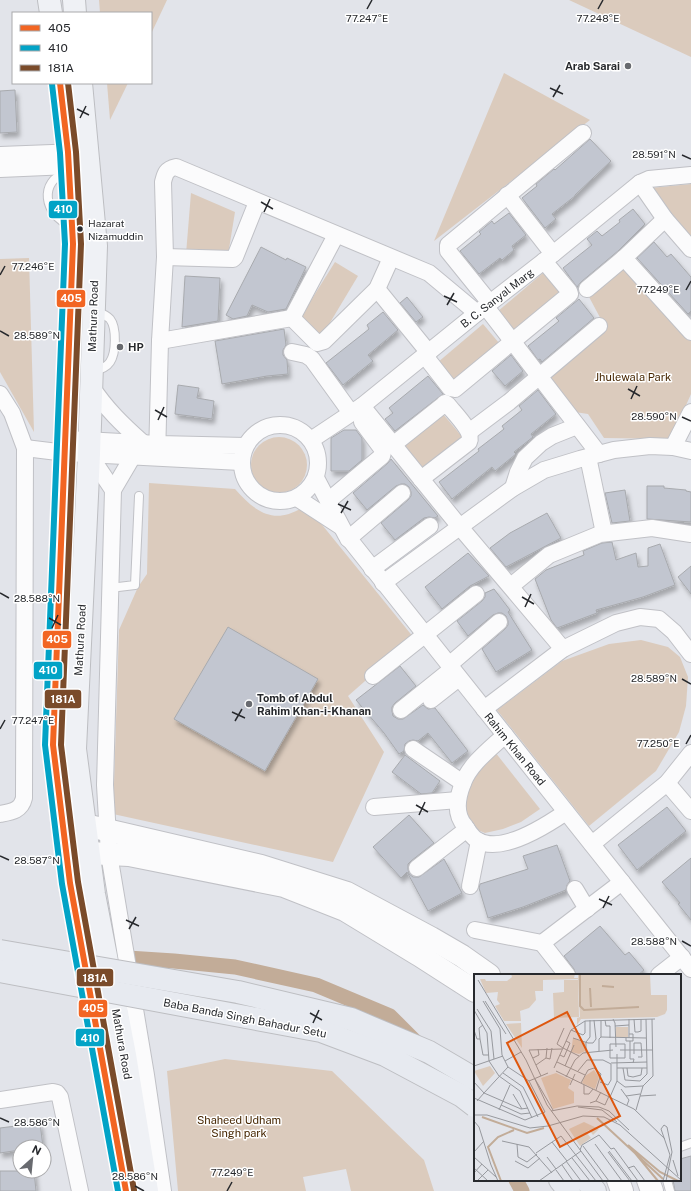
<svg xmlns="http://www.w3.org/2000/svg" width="691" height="1191" font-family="'Public Sans',sans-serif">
<defs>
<filter id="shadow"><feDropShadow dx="2.5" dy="4.5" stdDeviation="2" flood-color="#0004"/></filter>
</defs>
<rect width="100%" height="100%" fill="#e2e4ea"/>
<g fill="#dbcbbd">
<polygon points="99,0 167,0 151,34 151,13 100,13"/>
<polygon points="569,0 691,0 691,57"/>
<polygon points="504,73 590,120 434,241"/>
<polygon points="107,83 128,83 110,120"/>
<polygon points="691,184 691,242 650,188"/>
<polygon points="191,193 235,212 228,255 186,254"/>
<polygon points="29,258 34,432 0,372 0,259"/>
<polygon points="335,262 358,276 322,336 298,321"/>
<polygon points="622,265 691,339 691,394 671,439 604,438 588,414 568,411 546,381 604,325 588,295"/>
<polygon points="543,273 559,292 513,331 497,312"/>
<polygon points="483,324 499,343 453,382 437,363"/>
<polygon points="443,414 464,439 424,473 403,447"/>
<circle cx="279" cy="465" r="28"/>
<path d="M149 483 235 489C257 514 276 526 306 505L414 638 348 696 384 752 333 862 113 814 119 630 138 587 147 574Z"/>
<polygon points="641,640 668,647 680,657 688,677 686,706 679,732 656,771 589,826 497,710 562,661 609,644"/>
<polygon points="495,752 540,809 521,822 503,829 485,833 473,828 463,818 465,793 471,779"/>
<polygon points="225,1059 332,1071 424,1160 434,1191 351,1191 346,1169 303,1177 306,1191 178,1191 167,1071"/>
</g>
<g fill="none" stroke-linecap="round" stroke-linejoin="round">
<g stroke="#c2ac98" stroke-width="15">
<polyline points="97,956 174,961 235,967 316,985 390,1016 417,1043"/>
<polyline points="516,1180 522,1191"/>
</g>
</g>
<g fill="#c2c6d0" stroke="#a8aaae" filter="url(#shadow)">
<polygon points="15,90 17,132 0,133 0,91"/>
<polygon points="590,139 611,161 575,195 575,196 552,214 556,219 545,228 522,198 537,186 536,184 554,169 555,170"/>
<polygon points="633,209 645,224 618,251 581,282 577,287 563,268 592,245 587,239 597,231 602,236 620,222 619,220"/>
<polygon points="509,213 526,235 512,246 514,250 502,260 500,258 479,274 460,251 481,234 479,232 492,221 494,224"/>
<polygon points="654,242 667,257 671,254 691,277 691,311 688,314 637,258"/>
<polygon points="261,247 286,260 287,258 306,267 286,309 268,312 252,305 247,316 233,319 226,315"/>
<polygon points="185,276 220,278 218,321 182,327"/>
<polygon points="407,297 423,317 416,322 400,303"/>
<polygon points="579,299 594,318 542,362 540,359 538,360 528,346 559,321 556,318"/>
<polygon points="383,312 398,330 368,355 373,361 343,385 326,363 369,329 367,325"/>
<polygon points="284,329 286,345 283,350 283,355 287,360 288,374 267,376 222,384 215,341"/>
<polygon points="511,355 523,371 505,386 492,371"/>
<polygon points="428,376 443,394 395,431 385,419 393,413 389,408"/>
<polygon points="178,385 199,388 197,398 214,401 212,419 175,414"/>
<polygon points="538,390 556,414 531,434 533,437 514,452 516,454 495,471 492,467 452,499 439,482 479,451 478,449 504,429 502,426 522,410 519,406"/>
<polygon points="344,430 356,430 362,438 362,460 349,471 331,471 331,438"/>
<polygon points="391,459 438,516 435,518 429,517 424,518 395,540 381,523 408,500 411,496 411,492 409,487 405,484 401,484 396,486 367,510 353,493 388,463"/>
<polygon points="647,486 664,486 664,488 686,490 686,491 691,492 691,522 647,519"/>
<polygon points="625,490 630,521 612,523 605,493"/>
<polygon points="547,513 561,538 506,567 490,548 510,533"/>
<polygon points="612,542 616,560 636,553 638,567 648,566 648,548 660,544 675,585 643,597 596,610 597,613 557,628 551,620 535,579 546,570 584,555 583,551 602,543"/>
<polygon points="468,553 489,576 470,586 442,609 425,587"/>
<polygon points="691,566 691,594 678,577"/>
<polygon points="494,589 510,610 508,612 532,650 496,672 482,649 505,629 508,625 508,621 506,616 502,613 498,613 493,615 468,636 457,621 482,601 485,597 485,593"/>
<polygon points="228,627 318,679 265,771 174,719"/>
<polygon points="400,666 416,686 395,703 392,707 392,711 393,716 398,719 403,719 423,705 428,709 435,708 468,751 452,763 428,733 418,741 413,740 409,741 405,744 404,751 399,754 384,733 356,700"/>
<polygon points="405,755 440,781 432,793 421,794 392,772"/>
<polygon points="667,807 686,831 637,870 618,845"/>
<polygon points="409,815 434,843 411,861 408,864 408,869 409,874 413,877 419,877 444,859 462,893 428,911 407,872 401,878 373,847"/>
<polygon points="557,845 570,881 567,885 566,890 523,907 488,918 479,888 480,884 528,869 523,856"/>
<polygon points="691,858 691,920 678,904 680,903 662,882"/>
<polygon points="600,926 625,955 629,952 644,970 638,975 576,975 574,969 564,956"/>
<polygon points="40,1123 43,1147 20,1147 20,1150 0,1153 0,1128"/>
<polygon points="691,1156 691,1191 675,1191 673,1180 680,1180 680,1159"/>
<polygon points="0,1171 34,1171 36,1191 0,1191"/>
</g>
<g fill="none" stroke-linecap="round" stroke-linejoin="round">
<defs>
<g id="lane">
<path d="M67 172C38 181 44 215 70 225"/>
<path d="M93 371C99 370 106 368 110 362 116 353 117 328 110 319 106 315 101 313 96 311"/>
<polyline points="110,588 135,585 139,496"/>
<polyline points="680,1147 691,1143"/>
<polyline points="667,1180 670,1191"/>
</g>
<g id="street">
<polyline points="0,155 78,152"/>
<polyline points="0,169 69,166"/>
<polyline points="640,183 665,219 691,249"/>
<polyline points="507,195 553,254"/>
<polyline points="336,235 292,318 317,343 324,341 377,289 391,258"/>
<polyline points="165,257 233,259 235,257 257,202"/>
<polyline points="624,258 691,332"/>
<polyline points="377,289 429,353"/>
<polyline points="587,289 624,258 665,219"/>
<polyline points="490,303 448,251 448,245 583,133"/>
<polyline points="486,307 599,454"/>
<polyline points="160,341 292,318"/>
<polyline points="292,352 306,355 312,359 351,413"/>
<polyline points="425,356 450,388 455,389 570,294 569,291 544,261"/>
<path d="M91 386C106 409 123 425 143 443"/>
<path d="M0 394 12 413 25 448 24 798C21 811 11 812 0 814"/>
<polyline points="362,406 460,527 563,649"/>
<circle cx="280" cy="463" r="38"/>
<polyline points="469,432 509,402 599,326"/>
<polyline points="66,439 158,444 245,446"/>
<polyline points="311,440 362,406 477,313 553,254 640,183 649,179 691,175"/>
<path d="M394 444 443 405 445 403 448 405C455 414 474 432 469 442L421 479"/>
<polyline points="673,447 691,412"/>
<polyline points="25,448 66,453 241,462"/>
<polyline points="89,454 113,490 105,785 109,854 146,1075 163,1191"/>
<path d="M157 457 160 341 165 257 163 182C165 174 166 169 176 167L429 273 477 313"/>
<polyline points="588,457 604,533"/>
<polyline points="316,478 346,535 691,969"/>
<polyline points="513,488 518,472 525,458 541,443 552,436 577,426"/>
<polyline points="113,490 133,456"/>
<polyline points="297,498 340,526"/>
<polyline points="328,501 382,456 383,452 382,449 362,422"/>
<polyline points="348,539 402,493"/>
<polyline points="372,569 430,526"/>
<polyline points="383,583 513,488 544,470 580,459 614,450 650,446 673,447 691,451"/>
<polyline points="511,586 549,555 600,534 652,528 691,534"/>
<polyline points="449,665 499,622"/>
<polyline points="373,676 476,594"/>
<polyline points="431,700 459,678"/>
<polyline points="484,709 563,649 616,623 640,617 659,619 674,632 691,654"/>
<polyline points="401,710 452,669"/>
<path d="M505 735C490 749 470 764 463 783 457 798 454 814 465 826 468 831 472 837 477 840 501 855 547 825 566 812"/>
<polyline points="413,749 463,783"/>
<polyline points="667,783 691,811"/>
<polyline points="374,807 458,800"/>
<polyline points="592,844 667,783 691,753"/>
<polyline points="417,868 467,829"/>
<polyline points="470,886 479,841"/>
<polyline points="575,889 587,909"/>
<polyline points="475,930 542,943 622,882"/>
<polyline points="542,943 567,975"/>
<polyline points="659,975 682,957"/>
<polyline points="0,1100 53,1092 57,1093 60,1097 80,1191"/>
</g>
<g id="secondary">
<polyline points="85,825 261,866 347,893 431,938 462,956 489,975"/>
<polyline points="89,853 129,855 284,886 345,910 419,955 475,991"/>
<polyline points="618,1180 622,1191"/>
<polyline points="648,1180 652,1191"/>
</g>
<g id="primary">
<polyline points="49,0 51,13"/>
<polyline points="74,0 75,13"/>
<polyline points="60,83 68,152 73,244 53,745 70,883 126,1191"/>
<polyline points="81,83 96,246 89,454 75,749 94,894 125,1055 147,1191"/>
</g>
<g id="highway">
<polyline points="560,1180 569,1191"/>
<polyline points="586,1180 595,1191"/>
</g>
</defs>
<use href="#lane" stroke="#c0c1c6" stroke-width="10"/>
<use href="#street" stroke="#c0c1c6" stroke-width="18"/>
<use href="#secondary" stroke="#c0c1c6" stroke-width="24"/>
<use href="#primary" stroke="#bdbec2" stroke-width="24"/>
<use href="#highway" stroke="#bdbec2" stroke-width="24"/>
<use href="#lane" stroke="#fbfbfc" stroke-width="8"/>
<use href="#street" stroke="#fbfbfc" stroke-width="16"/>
<use href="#secondary" stroke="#fbfbfc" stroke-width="22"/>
<use href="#primary" stroke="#eff1f5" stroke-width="22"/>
<use href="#highway" stroke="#e7eaf0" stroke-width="22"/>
<defs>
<g id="highway-bridge">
<polyline points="0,951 238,992 351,1019 429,1052 475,1079"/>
<polyline points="0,971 321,1031 385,1055 462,1096 475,1106"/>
</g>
</defs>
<use href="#highway-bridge" stroke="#bdbec2" stroke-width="24" stroke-linecap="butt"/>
<use href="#highway-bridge" stroke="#e7eaf0" stroke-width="22"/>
<defs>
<polyline id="bus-1" points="60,83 68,152 73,244 53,745 70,883 126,1191"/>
<polyline id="bus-2" points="52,84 60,153 65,244 45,745 62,884 118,1191"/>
<polyline id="bus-3" points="68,83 76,152 81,244 61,745 78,882 134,1190"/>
</defs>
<use href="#bus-1" stroke="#fff" stroke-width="9"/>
<use href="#bus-2" stroke="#fff" stroke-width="9"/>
<use href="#bus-3" stroke="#fff" stroke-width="9"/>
<use href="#bus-1" stroke="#f26522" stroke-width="6"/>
<use href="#bus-2" stroke="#02a3c6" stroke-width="6"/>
<use href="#bus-3" stroke="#7a4b2a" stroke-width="6"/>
</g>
<path fill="none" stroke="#27292d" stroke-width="1.5" d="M367 9 372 0M598 9 603 0M550 88 563 94M553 97 560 85M77 109 89 115M80 118 86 106M682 155 691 159M261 202 273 209M264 212 270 199M0 275 5 266M686 290 691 281M444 296 457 302M447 305 454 293M0 331 9 336M628 389 640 396M631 399 637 386M155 410 167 417M682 417 691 421M158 420 164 407M338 504 351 510M341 513 348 501M0 593 9 598M522 597 534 604M525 607 531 594M49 618 61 625M52 628 58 615M682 679 691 684M232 712 245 718M235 721 242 709M0 729 5 720M686 744 691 735M416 805 428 812M419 815 425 802M0 856 9 860M599 899 612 905M603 908 609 896M126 920 139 926M129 929 136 917M682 941 691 946M310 1013 322 1020M313 1023 319 1010M0 1118 9 1122M135 1186 144 1191M227 1191 232 1182"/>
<g fill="#686a6f" stroke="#fff" stroke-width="1.5">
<circle cx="628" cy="66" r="4"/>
<circle cx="120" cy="347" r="4"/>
<circle cx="249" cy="704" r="4"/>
</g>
<circle fill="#27292d" stroke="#fff" stroke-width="1.5" cx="80" cy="229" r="3.5"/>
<g text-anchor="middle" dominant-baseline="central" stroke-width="3" stroke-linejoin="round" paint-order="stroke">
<g font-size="10" fill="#27292d" stroke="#fff" text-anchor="start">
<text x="88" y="223">Hazarat<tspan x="88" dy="13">Nizamuddin</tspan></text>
</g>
<g font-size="11" font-weight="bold" fill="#27292d" stroke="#fff" text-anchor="start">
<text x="620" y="66" text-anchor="end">Arab Sarai</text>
<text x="128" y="347">HP</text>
<text x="257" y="698">Tomb of Abdul<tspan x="257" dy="13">Rahim Khan-i-Khanan</tspan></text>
</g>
<g font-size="11" fill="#27292d" stroke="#fff">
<text transform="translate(497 298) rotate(-38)">B. C. Sanyal Marg</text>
<text transform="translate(93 316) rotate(-88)">Mathura Road</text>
<text transform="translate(80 640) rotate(-87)">Mathura Road</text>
<text transform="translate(515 749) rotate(51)">Rahim Khan Road</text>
<text transform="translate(245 1018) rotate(11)">Baba Banda Singh Bahadur Setu</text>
<text transform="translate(122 1044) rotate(80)">Mathura Road</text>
</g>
<g font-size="11" fill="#462600" stroke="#fff">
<text x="633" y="377">Jhulewala Park</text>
<text x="239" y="1120">Shaheed Udham<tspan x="239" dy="13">Singh park</tspan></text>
</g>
</g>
<g transform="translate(474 974)">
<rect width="207" height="207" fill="#e2e4ea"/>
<path d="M37 0H101L100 4H104V0H176L177 21H193V36L191 40 183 43 107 45 103 51V44L106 43 104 5 69 6V17H61L56 13 61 17 62 26 55 34 46 37 47 47H30L21 32 26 30 23 26 24 18 12 19 6 5H11L12 7H33L38 3ZM90 6H104L105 43 80 44 79 19 90 18ZM47 49 48 74 32 50ZM142 53H154V63H142ZM99 64 112 69 111 77 105 80 97 78ZM16 92 21 99 9 112 0 97ZM120 96 125 103 121 115 108 109 111 102ZM82 99 97 106 94 114 100 118V129L79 135 67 104ZM110 148 125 155 119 161 115 156 112 158 117 164 106 172 95 155Z" fill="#dbcbbd"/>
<path fill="none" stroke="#c2ac98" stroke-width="2" d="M106 0V32L110 36 165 33M128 12 140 13M116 14 117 33M8 143 53 159 70 154M123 144 189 205M154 171 186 198 204 207M161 179 184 207M27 207 14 173 24 163 40 156"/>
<path fill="none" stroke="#97999e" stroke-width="1" d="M4 6 52 86 73 131 129 207M11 27 32 60M3 35 17 57 20 85M0 36 13 59 15 87 25 102 46 117 58 144M139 45 141 49 142 73M155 45V60M160 45 161 58H164L167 57V45M120 46 122 65M127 46V63M131 46 132 52H136V64M141 52 155 51M0 56 3 65H6L5 54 9 51M97 56 109 61 111 59V47M99 64 114 69H119L122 65M152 64V67H159V60H155V64M6 65 9 81H15M156 67V85H160L159 89M136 70H151V84H136ZM73 74 72 84 76 85 78 74M89 74 83 70 90 54M89 74 105 82M146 76H179M125 77V65L127 63 172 64M112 78V68L116 63V46M160 80V69H167L168 83H164M86 81 90 83 96 69 92 67M59 84 65 81 64 75M31 87 47 78M83 88 111 101M137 89 173 88M62 91 72 84M0 92 29 82M91 92 100 71M80 94 97 56 111 47 181 45M143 94H173L172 45M149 94 151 106 166 107 173 100V94M153 94 154 102 159 103 167 101 168 94M82 97 160 135 191 165M104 97 113 86H129L137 90V106L134 111 126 108M29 99 49 113 64 143M67 102 55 76 88 75M92 103 101 86 109 79 139 76M61 105 79 136M55 107 74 99M143 107 151 113 169 112M0 108 10 119 34 93M107 109 114 96 120 94 127 100 122 116M96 111 101 100M110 111V120H115L119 115M147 115 155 126 153 131M39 120 48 135M152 122 166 120M166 122 182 121M136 123 143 107V80M0 124 51 146 71 138 55 107 34 93 28 81 26 55 9 27M3 127 10 119 47 135 54 134M122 127 131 131 135 122M116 129 122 127 127 118M27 131 47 140 56 139M104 133 128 136 143 148M25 136 36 111M162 136 169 112 179 102 178 45M77 137 103 132 125 133 135 137 155 156M0 141H13L56 154 74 152 109 142 130 143 146 151 207 206M0 147 5 153 17 191 24 207M28 167 55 173 78 199M78 168 93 187M43 170 44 183 53 188 63 180M121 170 148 207M109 172 135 207M106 176 108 171 125 161 137 175 140 174 164 207M135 177 158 207M0 178 10 167M134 178 156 207M62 179 87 162 122 207M0 183 22 203M73 183 82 195M98 184 116 207M199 186 204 202M41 187 54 194 66 184M92 187 107 207M88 191 99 207M0 194 14 207M154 194 160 192 171 207M82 196 90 207M0 199 8 190M3 207 14 196M65 207 107 177M189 207 196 181 187 155 190 151 193 153 198 178 192 207"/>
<path fill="#de570e" fill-opacity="0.15" stroke="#de570e" stroke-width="2" d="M93 38 146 142 86 173 33 69Z"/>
<rect width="207" height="207" fill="none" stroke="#27292d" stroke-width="2"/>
</g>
<g font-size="10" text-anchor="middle" fill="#27292d" stroke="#fff" stroke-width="3" stroke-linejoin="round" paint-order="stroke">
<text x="367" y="22">77.247°E</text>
<text x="598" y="22">77.248°E</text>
<text x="654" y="158">28.591°N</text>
<text x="33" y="270">77.246°E</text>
<text x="658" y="293">77.249°E</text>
<text x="37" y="339">28.589°N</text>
<text x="654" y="420">28.590°N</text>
<text x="37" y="602">28.588°N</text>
<text x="654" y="682">28.589°N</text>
<text x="33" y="724">77.247°E</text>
<text x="658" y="747">77.250°E</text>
<text x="37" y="864">28.587°N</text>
<text x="654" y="945">28.588°N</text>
<text x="37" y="1126">28.586°N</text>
<text x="232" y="1176">77.249°E</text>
<text x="135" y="1180">28.586°N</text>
</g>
<g stroke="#fff" stroke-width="1.5">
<rect x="48" y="200" width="30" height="19" rx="4" fill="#02a3c6"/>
<rect x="56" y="289" width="30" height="19" rx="4" fill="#f26522"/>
<rect x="42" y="630" width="30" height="19" rx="4" fill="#f26522"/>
<rect x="33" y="661" width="30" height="19" rx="4" fill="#02a3c6"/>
<rect x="44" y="689" width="38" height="20" rx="4" fill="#7a4b2a"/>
<rect x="76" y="968" width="38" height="19" rx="4" fill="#7a4b2a"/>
<rect x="78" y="999" width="30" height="19" rx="4" fill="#f26522"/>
<rect x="75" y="1028" width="30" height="19" rx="4" fill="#02a3c6"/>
</g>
<g font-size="11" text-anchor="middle" font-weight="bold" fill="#fff">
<text x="63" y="213">410</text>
<text x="71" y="302">405</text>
<text x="57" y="643">405</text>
<text x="48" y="674">410</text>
<text x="63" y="703">181A</text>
<text x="95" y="982">181A</text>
<text x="93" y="1012">405</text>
<text x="90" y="1042">410</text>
</g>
<rect x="12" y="12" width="140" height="72" fill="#ffffff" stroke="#a9a9ab"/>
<rect x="20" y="25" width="20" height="6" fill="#f26522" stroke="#a9a9ab"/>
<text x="48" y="32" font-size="12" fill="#27292d">405</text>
<rect x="20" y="45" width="20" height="6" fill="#02a3c6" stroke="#a9a9ab"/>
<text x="48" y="52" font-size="12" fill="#27292d">410</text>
<rect x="20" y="65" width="20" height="6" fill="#7a4b2a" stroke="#a9a9ab"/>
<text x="48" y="72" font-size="12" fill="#27292d">181A</text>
<g transform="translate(32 1159) rotate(27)"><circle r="19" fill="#ffffff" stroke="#a9a9ab"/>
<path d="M0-3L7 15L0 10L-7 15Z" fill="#686a6f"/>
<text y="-6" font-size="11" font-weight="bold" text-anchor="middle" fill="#27292d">N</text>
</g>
</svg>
